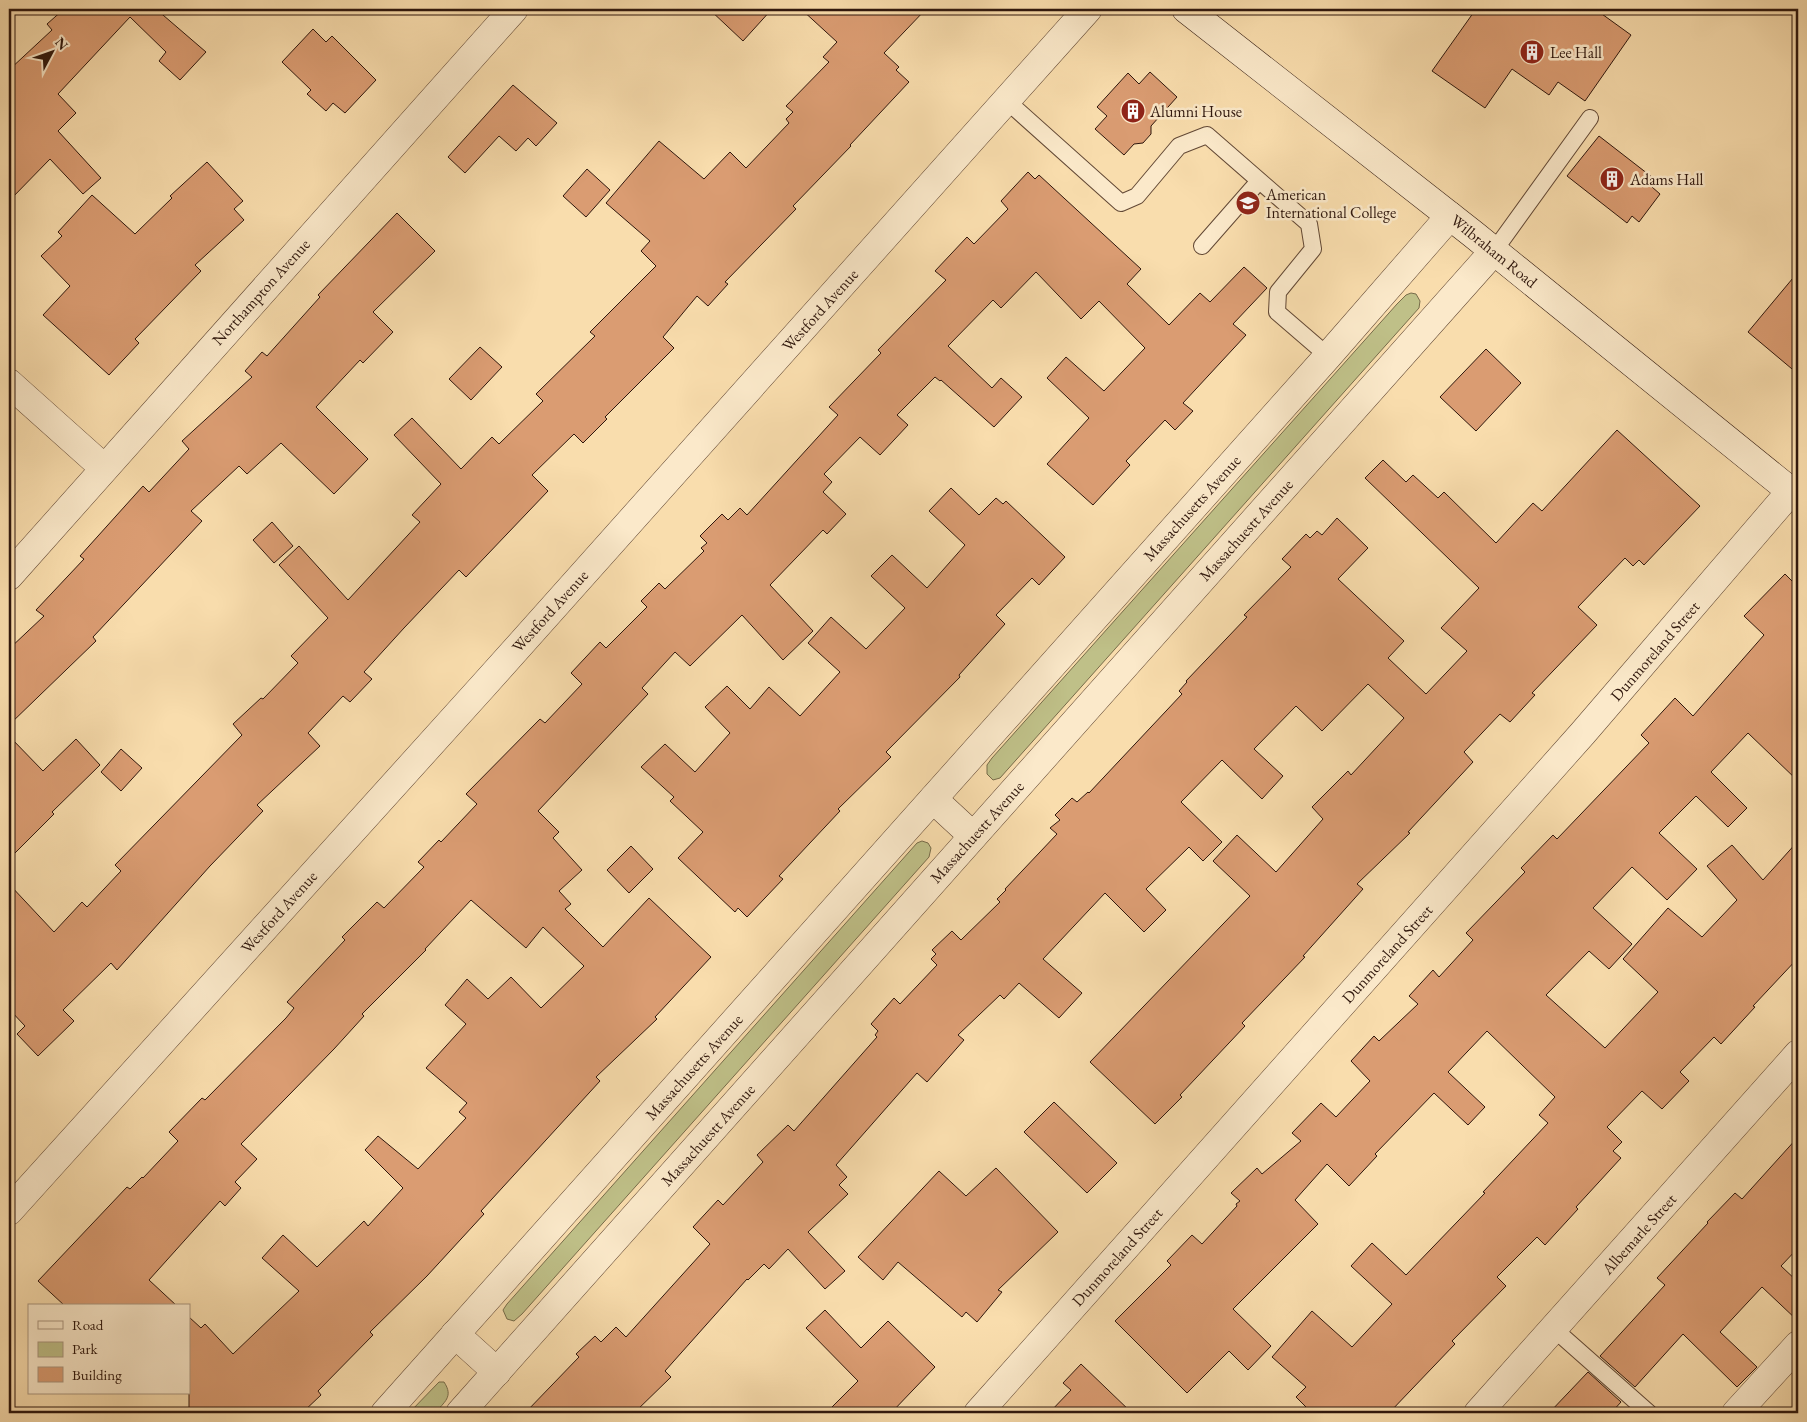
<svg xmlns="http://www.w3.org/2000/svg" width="1807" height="1422" font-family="'EB Garamond',serif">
<rect width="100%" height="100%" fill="#f9ddad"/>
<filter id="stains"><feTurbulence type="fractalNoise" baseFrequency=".004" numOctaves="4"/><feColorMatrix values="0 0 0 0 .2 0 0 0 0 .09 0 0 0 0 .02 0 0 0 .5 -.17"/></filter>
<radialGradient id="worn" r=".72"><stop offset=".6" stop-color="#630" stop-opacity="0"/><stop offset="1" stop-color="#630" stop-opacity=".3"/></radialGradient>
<g fill="#bfc088" stroke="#776c4a">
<polygon points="1411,293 1416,294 1420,301 1419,308 1008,769 1000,778 993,780 987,774 987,765 992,758 1397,304 1406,295"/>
<polygon points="922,841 928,843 931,848 929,857 522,1314 514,1321 507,1319 503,1310 507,1304 917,843"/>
<path d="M439 1382H444C454 1397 444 1402 435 1413H409Z"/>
</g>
<g fill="#da9c72" stroke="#2f170d">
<polygon points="64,9 156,9 206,52 180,80 159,61 166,52 130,17 58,94 76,113 58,131 101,178 83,194 50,159 9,201 9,70 52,30 47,24"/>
<polygon points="709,9 772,9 743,41"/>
<polygon points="801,9 926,9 884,53 899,67 896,70 909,82 850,145 851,146 793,206 796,209 725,282 728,284 708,306 697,296 663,337 674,348 605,417 607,419 583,443 574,434 532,475 548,491 466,577 459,570 404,628 364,672 372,679 350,702 343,696 308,733 320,746 257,805 263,811 210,866 117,970 111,963 63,1010 74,1021 38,1056 17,1034 25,1026 9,1009 9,884 54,932 82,902 87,907 121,871 115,865 242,735 233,724 261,698 263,699 298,663 291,656 328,618 279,565 299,546 348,600 420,522 412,515 441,484 394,435 412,418 461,469 492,437 499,444 543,401 536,394 595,336 590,332 656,266 641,251 650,241 606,203 659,141 704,179 730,152 746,168 789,123 786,119 793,112 786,106 829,62 823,57 837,42"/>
<polygon points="1476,9 1595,9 1631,35 1585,101 1558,82 1549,95 1512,69 1485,108 1432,71"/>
<polygon points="313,29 326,42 332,36 376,80 345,113 333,103 326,111 307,94 311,90 282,62"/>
<polygon points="1150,72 1177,97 1151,126 1151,134 1143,143 1134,144 1124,155 1095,129 1107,116 1097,107 1128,73 1139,84"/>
<polygon points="513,85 557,123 536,146 528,138 516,151 499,136 465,173 448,157"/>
<polygon points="1599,136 1657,181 1652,187 1660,194 1639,222 1632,216 1627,223 1567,176"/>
<polygon points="207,162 243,201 234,209 244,220 195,265 201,271 135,339 139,343 109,375 43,315 70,286 41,256 62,236 58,232 92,195 135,234 172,198 170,196"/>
<polygon points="587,169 610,190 586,217 563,196"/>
<polygon points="1028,172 1035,179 1039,175 1141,269 1127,284 1169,325 1200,293 1210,302 1244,267 1267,288 1233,324 1246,335 1183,403 1193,411 1175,430 1165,420 1126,461 1130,465 1093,505 1047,464 1089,418 1047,378 1066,357 1104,391 1145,348 1099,301 1081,319 1036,272 1001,308 993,300 948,346 992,388 1001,378 1022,397 994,427 941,380 940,381 935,377 897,415 908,425 880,455 860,437 824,474 832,482 823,492 846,514 827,534 823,530 770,585 813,631 783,660 742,615 690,666 675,652 642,688 648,694 538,811 559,832 553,838 582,870 559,891 571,904 565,909 603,947 649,898 711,957 655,1017 657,1019 596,1077 600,1081 481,1211 484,1214 427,1276 370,1332 373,1335 318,1391 321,1395 302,1413 189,1413 189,1317 201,1328 205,1324 233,1354 299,1291 262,1258 283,1235 317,1267 364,1221 368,1226 403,1188 365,1150 378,1136 418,1169 466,1118 459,1112 467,1103 426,1068 466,1024 445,1005 467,979 488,999 511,977 541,1008 584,966 543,927 526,948 471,900 425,949 426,950 362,1014 364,1016 334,1049 241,1144 257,1159 235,1182 241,1188 225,1206 220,1201 149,1280 177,1306 65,1306 38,1281 127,1187 130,1189 142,1177 143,1178 178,1141 169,1132 202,1098 205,1100 286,1018 294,1008 287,1002 345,940 342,937 377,902 384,908 424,867 418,862 439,840 441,842 477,804 466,794 540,719 545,723 582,684 571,673 600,642 606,648 647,607 641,601 659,583 665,589 704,551 701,548 707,543 700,536 722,514 728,520 740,508 747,515 838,415 829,407 881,353 878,350 946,280 935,271 967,237 974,244 1008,209 1001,201"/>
<polygon points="397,213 435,251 373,312 393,332 363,363 360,360 316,407 368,459 334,494 281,443 247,474 239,466 191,511 202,521 93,637 96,641 9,725 9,649 44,616 36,610 84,559 80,556 143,486 149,492 189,449 182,441 252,377 245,371 262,352 267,356 320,297 318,295"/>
<polygon points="1798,272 1798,374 1748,332"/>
<polygon points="480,347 502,367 471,400 449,379"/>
<polygon points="1486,349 1521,383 1476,431 1440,397"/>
<polygon points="1617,430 1700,506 1644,565 1639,560 1633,566 1625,558 1578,607 1597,625 1532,693 1535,695 1510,722 1500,714 1464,752 1473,762 1408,832 1410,833 1357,884 1363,889 1303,956 1305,957 1242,1023 1245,1026 1180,1095 1182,1097 1155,1124 1090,1062 1250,896 1213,861 1237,835 1276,872 1323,819 1312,807 1348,771 1351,775 1404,718 1368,684 1322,731 1296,706 1254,749 1283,776 1262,799 1222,760 1181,802 1222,842 1203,861 1189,847 1146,889 1166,910 1144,932 1105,893 1043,959 1082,993 1059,1018 1019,983 1004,999 1000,995 958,1035 964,1040 927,1082 917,1073 836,1165 847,1177 839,1185 848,1194 808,1232 845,1271 825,1289 788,1249 769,1269 764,1264 748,1280 747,1279 665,1371 671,1377 634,1413 525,1413 579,1357 576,1354 595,1336 601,1342 616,1327 626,1337 710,1244 693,1227 718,1200 723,1205 763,1162 757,1155 788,1125 794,1131 877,1037 875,1035 878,1031 871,1024 894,998 900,1004 937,965 931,959 936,954 932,950 952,931 961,940 1000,902 997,899 1006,890 1005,889 1057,834 1050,828 1060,820 1055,815 1072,798 1077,802 1088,792 1089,793 1182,694 1179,691 1187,682 1186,681 1247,617 1244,615 1291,567 1282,559 1306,534 1310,538 1317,531 1322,535 1337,518 1368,548 1338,579 1404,641 1388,658 1426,694 1467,651 1441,628 1479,588 1365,478 1383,460 1406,482 1413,475 1438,498 1444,492 1496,543 1533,503 1542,511"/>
<polygon points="951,488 979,515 996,498 1003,504 1006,501 1065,557 1039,585 1032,578 996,615 1005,624 959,675 960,677 886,752 891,757 838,809 840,811 779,876 783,879 747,917 738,908 735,912 678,858 703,832 670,801 674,797 641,767 665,744 695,772 730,733 705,707 727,686 750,709 769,687 800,716 840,672 808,643 831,617 866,649 905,608 871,576 892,555 927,588 965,545 929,511"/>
<polygon points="272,522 293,546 274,563 253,540"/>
<polygon points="1785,574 1798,587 1798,781 1748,733 1711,772 1747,808 1728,827 1696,796 1659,833 1697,869 1667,900 1632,867 1593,908 1632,944 1609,969 1589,951 1546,995 1605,1048 1658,992 1623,959 1668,908 1702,937 1737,900 1707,866 1732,845 1763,880 1798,841 1798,958 1753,1006 1755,1007 1721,1044 1714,1037 1680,1072 1689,1081 1662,1109 1642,1091 1607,1127 1622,1142 1613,1151 1621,1158 1576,1207 1578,1209 1545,1245 1537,1237 1497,1277 1506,1286 1452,1341 1455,1344 1389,1413 1312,1413 1296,1397 1306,1387 1272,1357 1312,1311 1352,1347 1392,1304 1351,1266 1372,1243 1406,1275 1485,1193 1483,1192 1548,1123 1539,1115 1555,1097 1487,1031 1448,1072 1485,1107 1468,1125 1434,1093 1375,1154 1377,1156 1349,1186 1327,1164 1295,1200 1318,1224 1233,1309 1271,1346 1248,1370 1229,1351 1187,1393 1115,1321 1171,1265 1167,1261 1192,1235 1202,1244 1237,1206 1236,1204 1240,1201 1231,1193 1257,1168 1262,1174 1301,1141 1292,1133 1321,1103 1336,1117 1370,1081 1351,1061 1374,1036 1379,1041 1418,1004 1409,996 1433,970 1439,977 1473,940 1466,933 1525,872 1521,868 1553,835 1557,839 1649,743 1641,735 1675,698 1693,716 1764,635 1744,616"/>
<polygon points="9,736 43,771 76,739 100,765 52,812 54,814 9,859"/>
<polygon points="121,749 142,768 121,791 101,772"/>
<polygon points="631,846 653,869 629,893 607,870"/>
<polygon points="1054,1102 1117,1163 1087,1193 1024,1132"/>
<polygon points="1798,1137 1798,1248 1781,1266 1798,1282 1798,1321 1762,1287 1720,1332 1757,1367 1737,1387 1683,1334 1635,1387 1600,1356 1665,1285 1657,1278 1708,1223 1707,1222 1735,1193 1742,1199"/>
<polygon points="996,1168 1058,1232 998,1290 1002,1292 977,1322 966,1312 962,1317 898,1262 883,1280 858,1257 939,1171 966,1196"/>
<polygon points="825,1310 861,1348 888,1321 935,1367 891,1413 826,1413 858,1381 806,1328"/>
<polygon points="1081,1364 1132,1413 1049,1413 1071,1390 1063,1383"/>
<polygon points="1588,1372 1621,1402 1611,1413 1549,1413"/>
</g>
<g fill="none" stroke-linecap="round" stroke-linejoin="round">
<defs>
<g id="service">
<polyline points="1007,101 1121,203 1137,196 1179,146 1207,135 1309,224 1313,249 1278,292 1277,312 1328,356"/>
<polyline points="1202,246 1259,181"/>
<polyline points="1494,251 1590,118"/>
<polyline points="1554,1329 1649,1413"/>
</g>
<g id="minor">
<polyline points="9,383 104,468"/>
<polyline points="9,576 514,9"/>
<polyline points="933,799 973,836"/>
<polyline points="9,1211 484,685 1088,9"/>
<polyline points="455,1334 497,1372"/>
<polyline points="385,1413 1328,356 1450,216"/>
<polyline points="460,1413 1494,251"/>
<polyline points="978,1413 1583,733 1791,491"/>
<polyline points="1478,1413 1798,1054"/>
<polyline points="1736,1413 1798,1345"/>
</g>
<polyline id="secondary" points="1186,9 1473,234 1798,497"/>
</defs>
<use href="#service" stroke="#624835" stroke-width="18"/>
<use href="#minor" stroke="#624835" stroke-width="29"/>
<use href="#secondary" stroke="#2f170d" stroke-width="29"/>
<use href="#service" stroke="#fbe9ca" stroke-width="16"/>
<use href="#minor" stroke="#fbe9ca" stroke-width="28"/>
<use href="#secondary" stroke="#fbe9ca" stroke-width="28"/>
</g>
<defs>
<symbol id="building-disc" viewBox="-11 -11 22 22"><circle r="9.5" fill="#8f2418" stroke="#fbe9ca"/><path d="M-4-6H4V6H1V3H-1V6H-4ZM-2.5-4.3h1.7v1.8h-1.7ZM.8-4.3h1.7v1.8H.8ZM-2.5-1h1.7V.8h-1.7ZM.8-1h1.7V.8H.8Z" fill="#fff"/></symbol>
<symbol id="university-disc" viewBox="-11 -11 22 22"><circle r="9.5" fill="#8f2418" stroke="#fbe9ca"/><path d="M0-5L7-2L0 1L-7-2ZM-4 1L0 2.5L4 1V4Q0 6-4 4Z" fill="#fff"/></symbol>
</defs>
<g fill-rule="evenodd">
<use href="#building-disc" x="1518" y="38" width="28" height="28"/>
<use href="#building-disc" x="1119" y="97" width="28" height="28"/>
<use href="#building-disc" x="1598" y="165" width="28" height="28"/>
<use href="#university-disc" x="1234" y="189" width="28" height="28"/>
</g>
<g text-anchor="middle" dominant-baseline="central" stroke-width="5" stroke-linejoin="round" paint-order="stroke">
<g font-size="16" fill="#2f170d" stroke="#fbe9ca" text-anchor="start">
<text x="1550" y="52">Lee Hall</text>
<text x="1150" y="111">Alumni House</text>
<text x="1630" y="179">Adams Hall</text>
<text x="1266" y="194">American<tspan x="1266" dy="18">International College</tspan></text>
</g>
<g font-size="16" fill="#2f170d" stroke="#fbe9ca">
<text transform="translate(1494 251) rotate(39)">Wilbraham Road</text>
<text transform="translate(261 292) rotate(-48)">Northampton Avenue</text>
<text transform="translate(820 310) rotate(-48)">Westford Avenue</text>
<text transform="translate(1192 508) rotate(-48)">Massachusetts Avenue</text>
<text transform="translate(1246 530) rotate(-48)">Massachuestt Avenue</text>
<text transform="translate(550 611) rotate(-48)">Westford Avenue</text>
<text transform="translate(1655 651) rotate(-49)">Dunmoreland Street</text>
<text transform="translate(977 832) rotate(-48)">Massachuestt Avenue</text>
<text transform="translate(279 912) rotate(-48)">Westford Avenue</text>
<text transform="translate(1387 954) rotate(-48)">Dunmoreland Street</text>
<text transform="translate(694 1067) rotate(-48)">Massachusetts Avenue</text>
<text transform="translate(708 1135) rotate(-48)">Massachuestt Avenue</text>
<text transform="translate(1639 1234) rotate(-48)">Albemarle Street</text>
<text transform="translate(1117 1257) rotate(-48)">Dunmoreland Street</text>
</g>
</g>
<rect width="1807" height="1422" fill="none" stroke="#f9ddad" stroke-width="30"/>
<rect x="10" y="10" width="1787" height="1402" fill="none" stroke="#2f170d" stroke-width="2.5"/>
<rect x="15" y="15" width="1777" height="1392" fill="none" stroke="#2f170d"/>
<rect x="28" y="1304" width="162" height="90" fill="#fbe9ca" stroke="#a9957e"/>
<rect x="38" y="1321" width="25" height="8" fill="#fbe9ca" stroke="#a9957e"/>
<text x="72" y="1330" font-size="15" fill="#2f170d">Road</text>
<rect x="38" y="1342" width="25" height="15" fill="#bfc088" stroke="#a9957e"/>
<text x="72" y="1354" font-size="15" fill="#2f170d">Park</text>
<rect x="38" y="1367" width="25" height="15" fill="#da9c72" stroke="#a9957e"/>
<text x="72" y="1380" font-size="15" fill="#2f170d">Building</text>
<g transform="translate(52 52) rotate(49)" stroke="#fbe9ca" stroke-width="4" paint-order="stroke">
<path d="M0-4L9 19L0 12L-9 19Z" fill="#2f170d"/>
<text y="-8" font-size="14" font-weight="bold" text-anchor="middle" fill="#2f170d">N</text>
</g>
<rect width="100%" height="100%" filter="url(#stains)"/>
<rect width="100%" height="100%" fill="url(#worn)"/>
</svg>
